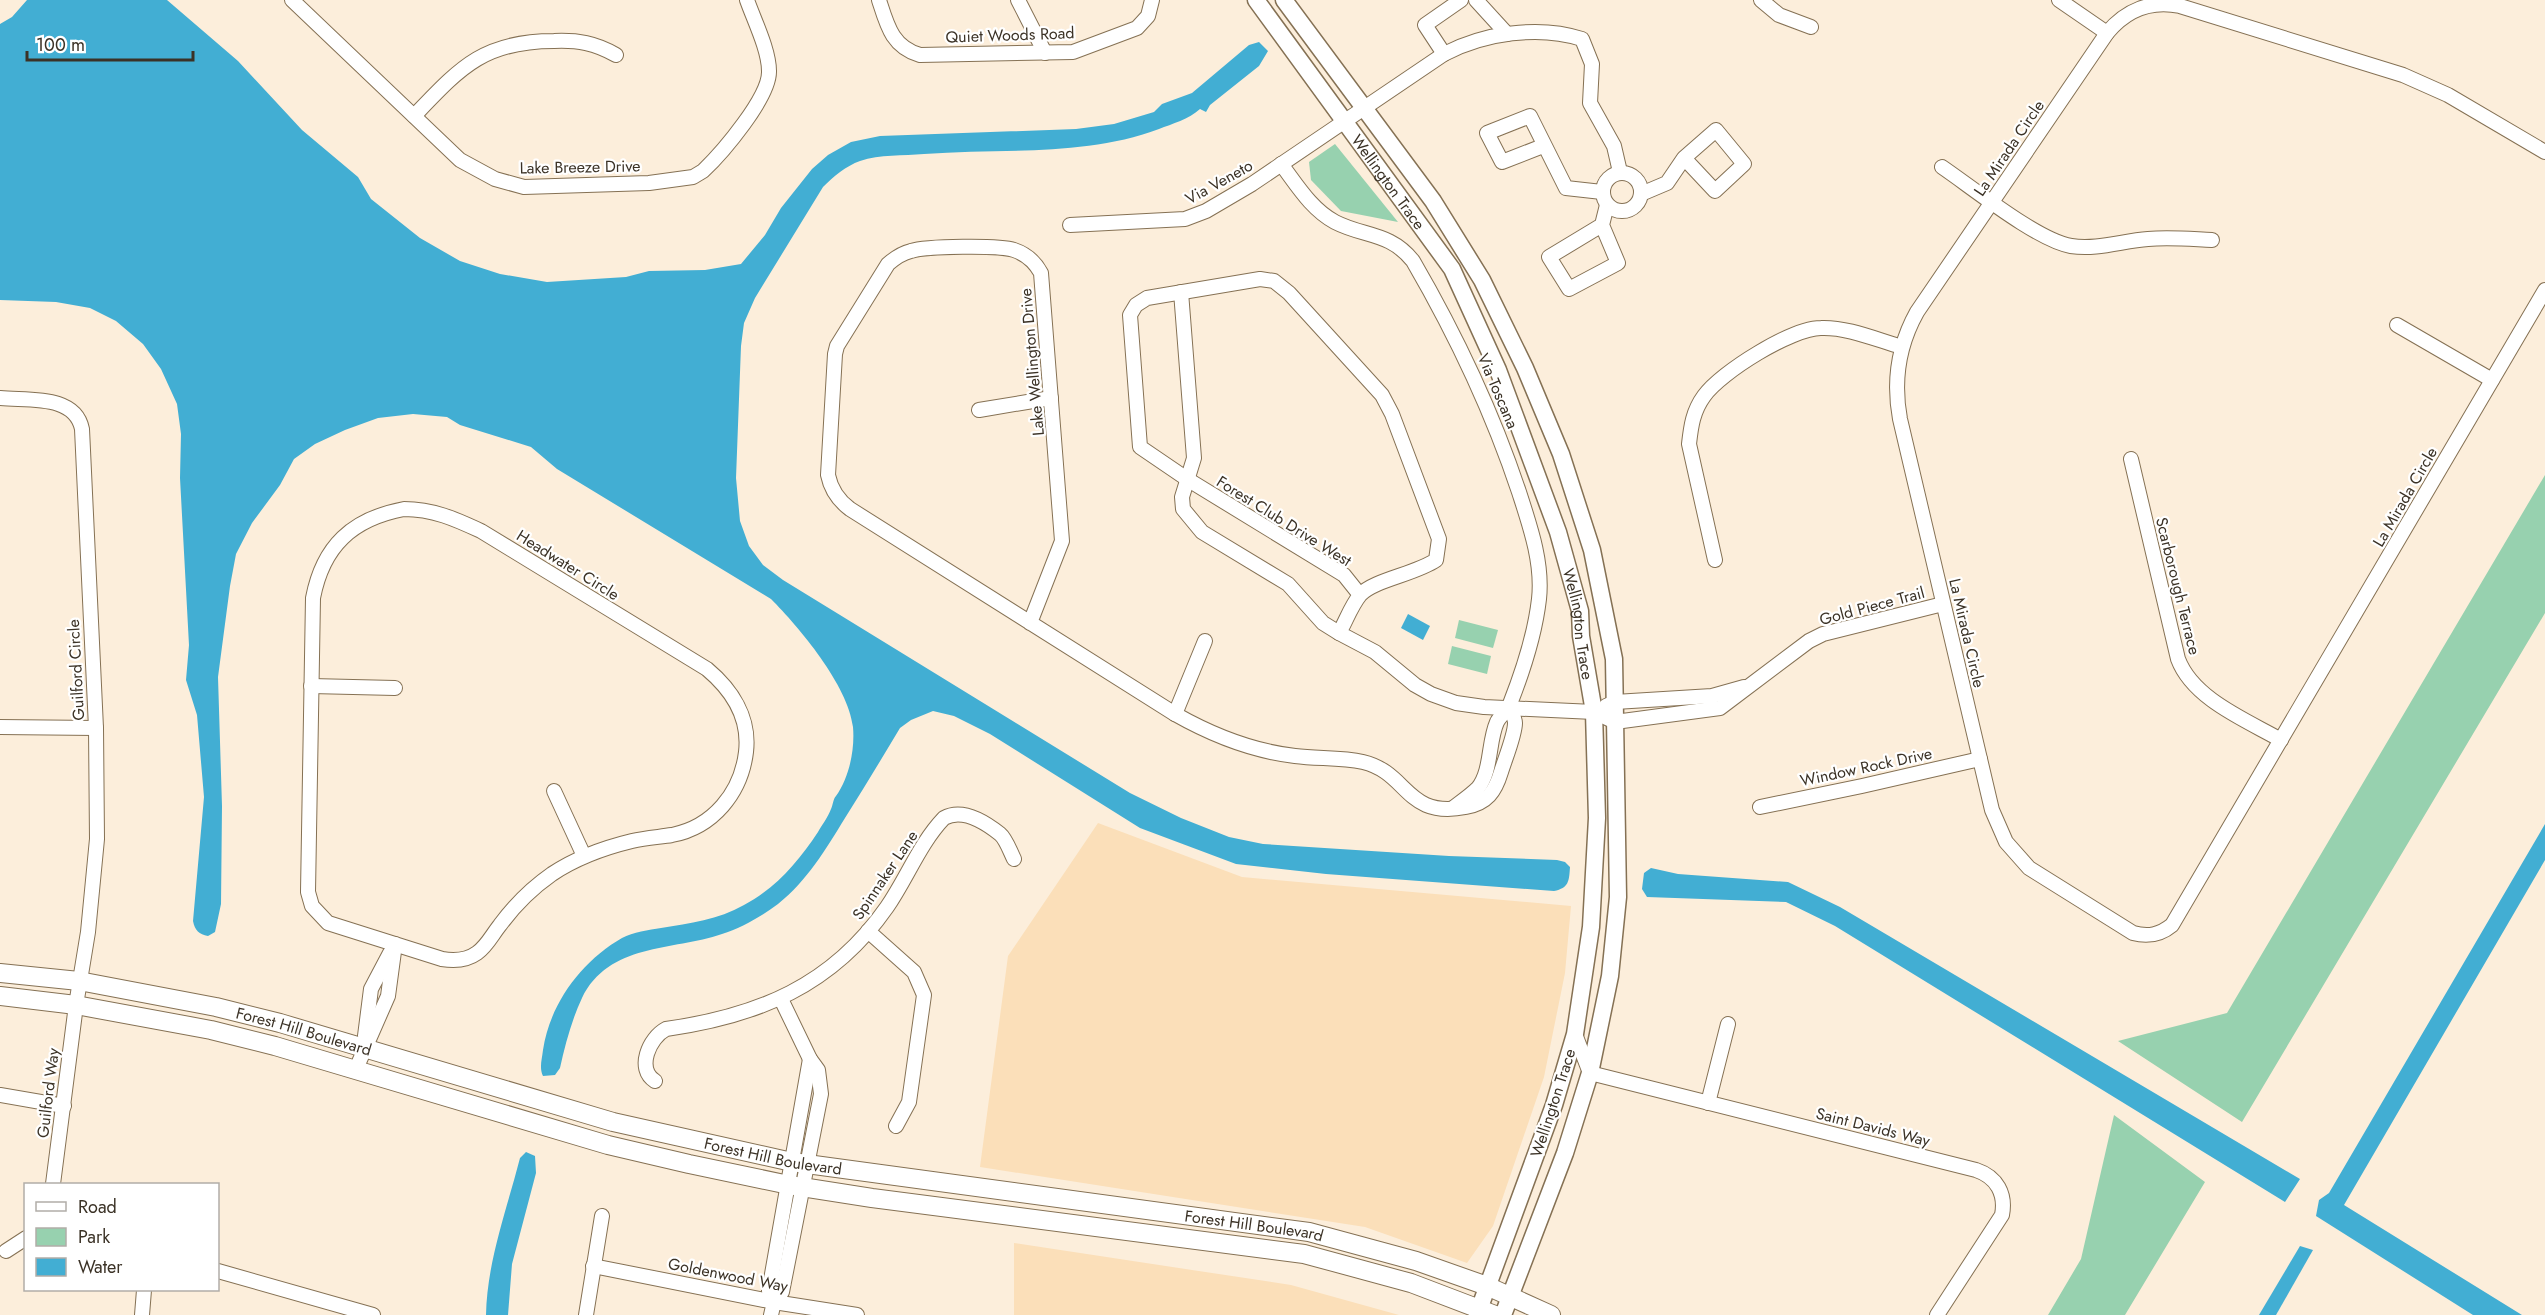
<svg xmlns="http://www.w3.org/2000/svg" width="2545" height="1315" font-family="Jost,sans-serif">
<rect width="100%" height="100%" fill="#fceedb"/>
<g fill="#fbdfb9">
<polygon points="1098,823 1242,877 1571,906 1565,973 1544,1077 1493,1226 1467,1263 1365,1227 980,1167 1008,956"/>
<polygon points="1014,1243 1291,1285 1399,1315 1014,1315"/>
</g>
<g fill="#97d1af">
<polygon points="1335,144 1398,222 1341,211 1311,180 1309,162"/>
<polygon points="2545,475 2545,613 2242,1122 2118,1041 2227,1013"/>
<polygon points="1459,620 1498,630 1493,648 1455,638"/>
<polygon points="1452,646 1491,656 1487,674 1448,664"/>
<polygon points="2114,1115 2205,1182 2125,1315 2048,1315 2081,1259"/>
</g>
<g fill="#42aed3">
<path d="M27 0H167L238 61 302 130 358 177 371 199 420 238 460 261 500 274 547 282 626 277 649 271 705 270 741 264 765 235 781 208 812 169 828 155 851 142 880 136 1076 129 1114 124 1154 112 1162 104 1192 93 1249 45 1259 42 1268 51 1259 66 1210 105 1206 112 1200 109C1189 119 1172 124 1159 129 1085 157 1001 148 924 154 903 156 880 154 860 161 846 166 834 176 823 187L755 298 744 323 741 346 736 478 740 521 749 546 763 565 783 580 1130 793 1181 818 1229 837 1263 844 1449 856 1557 860 1565 862 1570 867C1569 881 1569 888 1554 891L1326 874 1236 864 1140 828 990 734 954 716 933 711 911 720 900 728C882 758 864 788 845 818 826 849 807 881 778 904 762 916 741 928 722 934 672 951 609 943 582 998 572 1019 565 1045 560 1068L555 1075 543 1076C539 1068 542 1059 543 1050 550 1003 582 961 622 938 633 932 649 930 661 928 690 923 718 920 744 905 776 888 798 862 818 832 822 825 828 817 831 809 833 805 833 799 836 796 849 778 855 750 853 727 848 685 799 627 771 599L557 469 531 447 460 425 447 417 413 414 378 418 345 430 315 444 294 459 280 485 252 523 236 554 230 586 218 677 222 806 221 904 215 932 208 936C199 934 195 931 193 921L204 797 197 715 186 680 189 645 180 478 181 434 177 404 161 369 143 344 116 321 90 308 56 302 0 300V24L12 17Z"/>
<polygon points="1408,614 1430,626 1423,640 1401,628"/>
<polygon points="2545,824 2545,860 2344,1205 2522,1315 2473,1315 2316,1216 2319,1200 2329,1193"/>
<polygon points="1651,868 1678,874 1788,882 1840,907 2300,1179 2285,1202 1835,926 1786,902 1647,897 1642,889 1644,873"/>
<path d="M526 1152 535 1156 536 1173 512 1264 508 1315H486C487 1261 507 1209 520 1158Z"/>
<polygon points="2300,1246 2313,1250 2276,1315 2259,1315"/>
</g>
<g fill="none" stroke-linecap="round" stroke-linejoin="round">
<defs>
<g id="minor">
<path d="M292 0 460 160 495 179 524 187 649 183 693 177 703 171C722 153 770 97 769 71 769 50 754 20 747 0"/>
<path d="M879 0C887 25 892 47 920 55L1073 52 1137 28 1148 16 1152 0"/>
<polyline points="1018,0 1045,53"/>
<polyline points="1476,0 1507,34"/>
<polyline points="1761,0 1779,15 1811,27"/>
<polyline points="2059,0 2107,33"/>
<polyline points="1444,54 1425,25 1461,0"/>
<path d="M414 116C460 68 483 41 554 41 578 40 595 43 616 55"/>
<polyline points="1543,146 1502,162 1487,133 1530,116 1566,188 1602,192"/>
<path d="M2545 152 2448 95 2403 75 2180 6C2151 0 2126 10 2107 33L1917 312C1898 346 1893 381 1900 419L1992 810 2006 842 2029 868 2133 933C2148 937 2160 935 2172 925L2545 290"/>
<path d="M1281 164C1297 185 1311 209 1335 222 1364 237 1390 232 1413 261 1456 335 1492 411 1519 492 1530 526 1543 563 1539 599 1535 634 1523 671 1510 704 1507 711 1500 716 1497 722 1488 742 1492 770 1478 788 1471 795 1461 802 1453 808"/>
<path d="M1942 167C1973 188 2037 240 2071 246 2097 250 2122 241 2148 239 2169 237 2190 239 2212 240"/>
<circle cx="1622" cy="192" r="19"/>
<polyline points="1641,194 1667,183 1684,158 1716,130 1744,164 1715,191 1684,158"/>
<path d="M1070 225 1185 219 1206 211 1252 184 1444 54C1484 33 1539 25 1582 39L1592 64 1590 103 1614 146 1620 172"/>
<polyline points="1602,225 1549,257 1569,289 1618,263 1602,225 1607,205"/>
<polyline points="1181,292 1194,458 1182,497 1183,509 1202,532 1288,584 1323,623 1339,633"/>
<polyline points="2397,325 2492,380"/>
<path d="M0 398C28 401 75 394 82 429L96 728 97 839 88 932 76 1005 53 1184"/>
<polyline points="979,410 1051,398"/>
<path d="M2131 459 2178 659C2193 699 2246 720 2281 740"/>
<path d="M404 509C433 509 455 519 481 531L707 669C732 690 750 718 746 752 741 793 713 827 672 835 659 837 645 838 632 841 603 848 576 858 552 874 532 888 514 906 500 925 492 935 487 946 477 953 466 961 454 961 442 959L328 923 312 906 308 892 313 598C323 546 352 519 404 509Z"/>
<path d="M1715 560 1689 444C1691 426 1693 411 1704 396 1721 372 1792 328 1821 328 1848 327 1877 340 1902 347"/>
<path d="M1360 595 1344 575 1187 479 1140 447 1130 315 1136 305 1147 298 1260 279 1274 281 1289 293 1382 395 1392 414 1439 539 1436 560C1416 574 1373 580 1360 595 1351 606 1346 621 1339 633L1375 652 1415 685 1431 694 1456 703 1484 707 1594 712 1615 722 1720 708 1809 641 1823 634 1943 604"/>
<path d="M1030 623 1062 541 1041 273C1035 262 1026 254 1014 250 1000 245 926 246 911 251 902 253 895 258 888 264L837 346 835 354 828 475C831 490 838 500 850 509L1175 714C1212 735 1252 751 1295 756 1317 759 1341 757 1363 762 1409 773 1405 819 1466 807 1487 803 1495 792 1501 772 1505 759 1515 735 1515 723 1515 718 1511 711 1509 706"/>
<polyline points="311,686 395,688"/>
<polyline points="1606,706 1615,702 1712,696 1744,687"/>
<polyline points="1175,714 1205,641"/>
<polyline points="0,727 96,728"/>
<polyline points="554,791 584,856"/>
<polyline points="1760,807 1862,786 1980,759"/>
<polyline points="868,931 914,972 924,995 909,1102 896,1126"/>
<path d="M1575 1034 1590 1073 1976 1170C1997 1177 2006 1194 2002 1215L1937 1315"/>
<polyline points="365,1036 371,989 390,953"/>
<polyline points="356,1069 388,996 395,944"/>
<path d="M655 1081C636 1069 649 1038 666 1029 758 1016 832 986 887 907 907 878 920 843 944 818 962 808 985 822 1000 834 1006 839 1010 851 1014 859"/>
<polyline points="0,1095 64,1106"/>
<polyline points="1708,1103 1728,1024"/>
<polyline points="6,1251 26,1238"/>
<polyline points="593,1266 774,1302 857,1315"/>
<polyline points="218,1271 373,1315"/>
<polyline points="774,1302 769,1291 810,1059"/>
<polyline points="142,1315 144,1290"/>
<polyline points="586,1315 602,1216"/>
<polyline points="771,1315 774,1302 782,1292 821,1094 818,1070 810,1059 781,999"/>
</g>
<g id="tertiary">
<path id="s1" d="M1256 0 1452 269 1498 370 1558 532 1580 611 1581 636 1594 712 1597 818 1591 927 1575 1034 1554 1105 1477 1315"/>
<polyline points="1284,0 1433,201 1482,280 1525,368 1561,454 1592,550 1614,659 1618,897 1610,976 1590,1073 1565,1153 1503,1315"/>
</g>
<g id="secondary">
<path id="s2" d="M0 973 79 981 216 1007 280 1023 613 1122 792 1162 1309 1232 1416 1261 1487 1286 1551 1315"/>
<polyline points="0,996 76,1005 211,1030 275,1046 608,1145 689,1164 789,1185 872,1198 1304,1254 1411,1283 1495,1315"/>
</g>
</defs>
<use href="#minor" stroke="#857154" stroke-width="16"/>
<use href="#tertiary" stroke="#857154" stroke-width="19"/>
<use href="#secondary" stroke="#857154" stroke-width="20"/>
<use href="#minor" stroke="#fff" stroke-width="14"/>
<use href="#tertiary" stroke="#fff" stroke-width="16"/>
<use href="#secondary" stroke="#fff" stroke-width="18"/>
</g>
<g text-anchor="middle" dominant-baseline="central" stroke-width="4.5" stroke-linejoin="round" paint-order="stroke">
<g font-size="16" fill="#3b3226" stroke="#fff">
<text transform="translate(1010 35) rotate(-2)">Quiet Woods Road</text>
<text transform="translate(2009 148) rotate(-56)">La Mirada Circle</text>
<text transform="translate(580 167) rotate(-1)">Lake Breeze Drive</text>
<text transform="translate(1219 182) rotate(-29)">Via Veneto</text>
<text stroke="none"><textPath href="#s1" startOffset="225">Wellington Trace</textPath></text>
<text transform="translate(1032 362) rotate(-95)">Lake Wellington Drive</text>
<text transform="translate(1498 391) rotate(67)">Via Toscana</text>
<text transform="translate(2405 497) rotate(-60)">La Mirada Circle</text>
<text transform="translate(1284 521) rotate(32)">Forest Club Drive West</text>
<text transform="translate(568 565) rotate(32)">Headwater Circle</text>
<text transform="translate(2178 586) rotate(76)">Scarborough Terrace</text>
<text transform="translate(1872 606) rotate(-15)">Gold Piece Trail</text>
<text stroke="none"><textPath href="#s1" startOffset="711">Wellington Trace</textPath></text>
<text transform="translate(1967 633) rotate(77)">La Mirada Circle</text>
<text transform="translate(76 670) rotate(-93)">Guilford Circle</text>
<text transform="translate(1866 767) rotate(-12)">Window Rock Drive</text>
<text transform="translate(885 875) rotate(-56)">Spinnaker Lane</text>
<text stroke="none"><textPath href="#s2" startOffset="310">Forest Hill Boulevard</textPath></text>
<text transform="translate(48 1093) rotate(-83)">Guilford Way</text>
<text transform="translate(1553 1103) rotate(-72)">Wellington Trace</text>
<text transform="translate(1873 1127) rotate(14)">Saint Davids Way</text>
<text stroke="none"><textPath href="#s2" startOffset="796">Forest Hill Boulevard</textPath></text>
<text stroke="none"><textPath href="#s2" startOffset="1282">Forest Hill Boulevard</textPath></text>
<text transform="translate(728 1275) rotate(11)">Goldenwood Way</text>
</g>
</g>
<rect x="24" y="1183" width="195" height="108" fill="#ffffff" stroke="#b1ada8" stroke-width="1.5"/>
<rect x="36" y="1202" width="30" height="9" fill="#ffffff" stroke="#b1ada8" stroke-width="1.5"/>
<text x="78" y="1213" font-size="18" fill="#3b3226">Road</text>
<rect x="36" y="1228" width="30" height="18" fill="#97d1af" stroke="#b1ada8" stroke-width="1.5"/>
<text x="78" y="1243" font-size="18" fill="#3b3226">Park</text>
<rect x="36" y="1258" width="30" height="18" fill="#42aed3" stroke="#b1ada8" stroke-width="1.5"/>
<text x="78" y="1273" font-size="18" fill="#3b3226">Water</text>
<path d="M27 51v9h166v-9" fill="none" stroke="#3b3226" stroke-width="3"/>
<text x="36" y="51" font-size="18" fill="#3b3226" stroke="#ffffff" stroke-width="4.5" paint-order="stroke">100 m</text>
</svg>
